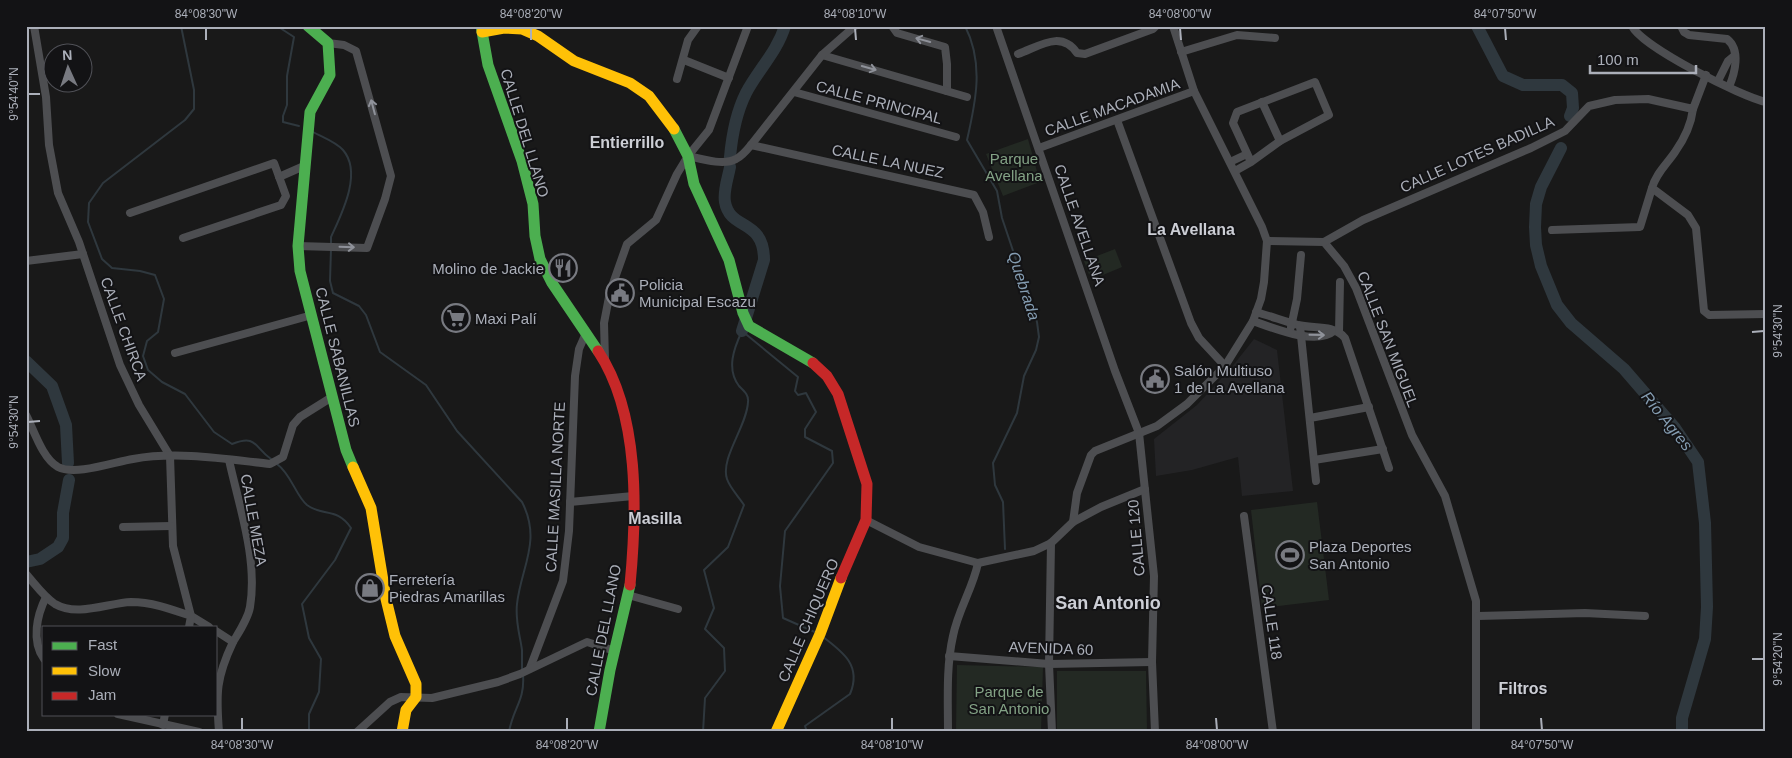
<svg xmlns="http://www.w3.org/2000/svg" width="1792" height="758" font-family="Arial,sans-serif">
<rect width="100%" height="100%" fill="#191919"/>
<polygon fill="#232325" points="1254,339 1277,350 1293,491 1242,496 1238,457 1192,470 1156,476 1154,439 1197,405 1231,368"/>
<g fill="#232923">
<polygon points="1028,139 1040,182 1003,196 986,154"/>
<polygon points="1115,249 1122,267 1091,280 1084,261"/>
<polygon points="1317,502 1329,600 1262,608 1251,510"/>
<polygon points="957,665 1043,667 1041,732 956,732"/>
<polygon points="1057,671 1146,671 1147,732 1057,732"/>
</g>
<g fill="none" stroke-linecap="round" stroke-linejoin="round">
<g stroke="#2f383e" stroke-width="2">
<path d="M181 26 194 90V109L185 120 103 183 89 203 88 222 102 259 112 268 140 271 155 275 164 299 158 332 147 341 143 356 148 370 162 382 185 394 214 432 232 444C257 434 254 447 271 459"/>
<polyline points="277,26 294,37 287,76 287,105 283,116 283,122 299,126"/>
<path d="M965 26C984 63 976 101 967 140L997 191 1002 218 1037 322 1039 337 1036 350 1024 376 1017 413 993 463 995 485 1003 502 1005 549"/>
<path d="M313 132C322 137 336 142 343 150 363 173 341 215 331 237V243"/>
<path d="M331 249 330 281 333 293 359 306 366 315 380 352 426 385 457 431 522 502C542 541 521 567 517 604 515 621 520 635 522 650 522 657 522 663 522 670"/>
<path d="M277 464C291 474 296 496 307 505 323 517 337 507 351 528L335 560 302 604 309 638 321 659 319 692 309 714V732"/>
<path d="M509 732C513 708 525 701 523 675"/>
<path d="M703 732 705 698 725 671 724 648 705 629 714 608 704 570 728 547 744 505C739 497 730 488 727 479 720 458 747 426 748 402 749 395 744 391 739 386 726 369 734 348 742 331L798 377 795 391 798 395 806 393 816 412 805 429V437L832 451 833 463 785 531 780 586 783 618 817 633"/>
<path d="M807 732 805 726 850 694C862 666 843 652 823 637"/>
</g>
<g stroke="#2f383e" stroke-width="12">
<polyline points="1477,26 1503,76 1523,85 1562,85 1572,93 1573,108 1570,116"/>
<polyline points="1561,148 1541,187 1536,204 1535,227 1536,245 1541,266 1557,305 1571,323 1624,369 1675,428 1698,462 1705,523 1707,607 1705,639 1682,718 1682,732"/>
<path d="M730 157C732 135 736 113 746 93 758 70 777 52 785 26"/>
<path d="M730 167C728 178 723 191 725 202 730 231 764 218 764 260L742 331"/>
<polyline points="26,361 52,386 66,425 68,463"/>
<polyline points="26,562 40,559 58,547 63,538 63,513 69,480"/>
</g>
<g stroke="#4d4e51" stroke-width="8">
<polyline points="34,26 46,97 49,145 58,193 79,242 120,365 139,405 170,456 173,546 191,616 209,627"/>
<polyline points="892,26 897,33 945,47 947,64 947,91"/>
<polyline points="996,26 1115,371 1139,433 1154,576 1152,662 1155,732"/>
<path d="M1632 26C1642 47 1742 97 1766 102"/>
<path d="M1681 26 1684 32 1689 35 1727 39C1741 50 1735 73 1729 87"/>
<polyline points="1181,52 1237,35 1275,38"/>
<path d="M1018 54C1040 46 1061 30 1077 53L1085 54 1153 29 1156 26"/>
<polyline points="822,55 967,97"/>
<polyline points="684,60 729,78"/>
<polyline points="677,79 688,40 698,26"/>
<polyline points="1718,81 1728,61 1734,56"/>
<polyline points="794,92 956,137"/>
<polyline points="1262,102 1280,141"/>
<path d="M1693 109C1691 125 1685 138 1675 152 1667 164 1656 173 1652 188L1688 215 1696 228 1704 311 1709 315 1766 314"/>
<polyline points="1117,120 1191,323 1199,338 1225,366"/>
<polyline points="751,145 974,195 983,212 989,237"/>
<polyline points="1039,148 1194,91"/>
<path d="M688 156C701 159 724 166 736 159 742 156 747 150 751 145L822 55 855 26"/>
<polyline points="1230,162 1247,154"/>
<polyline points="1235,171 1251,162 1280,141 1329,115 1315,82 1237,112 1233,123 1251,162"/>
<polyline points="279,177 304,166"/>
<polyline points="130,213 274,163 286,196 281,205 183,238"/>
<polyline points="1552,230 1640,227 1652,188"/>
<polyline points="1267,241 1324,242 1344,266 1356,288 1412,435 1445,496 1476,601 1476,732"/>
<polyline points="1324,242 1363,220 1531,148 1565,131 1589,106 1615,100 1648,99 1693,109 1706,75"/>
<polyline points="298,246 367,248 385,199 391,176 356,51 344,45 328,43"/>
<polyline points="26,261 83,254"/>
<path d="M1256 312C1270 316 1284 321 1298 325 1314 329 1333 324 1345 338L1389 468"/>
<path d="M1253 321C1273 328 1316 346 1334 331"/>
<polyline points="1300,326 1316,481"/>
<polyline points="1291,327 1297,299 1301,255"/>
<polyline points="1339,332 1340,282"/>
<polyline points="175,353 312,315"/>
<polyline points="605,360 604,323 610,292 627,244 656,220 677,174 688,156 709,130 748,26"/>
<path d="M26 415C34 430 42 458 58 467 75 476 114 462 133 459 178 451 225 459 270 464L283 457 293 425 300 417 332 397"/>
<polyline points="1310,418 1369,407"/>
<path d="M229 460C239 506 258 559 250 607 248 619 239 632 233 642"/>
<polyline points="1314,460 1383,449"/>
<polyline points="570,502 633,496"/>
<polyline points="1244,516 1273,732"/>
<path d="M866 520 919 547 978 563C973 588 958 610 953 636 946 667 948 700 948 732"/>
<polyline points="1073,522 1077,493 1091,455 1095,451 1157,426 1187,404 1225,366 1253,321 1261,299 1264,282 1267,241 1262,227 1194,91 1173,26"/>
<polyline points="123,527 171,526"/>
<polyline points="1051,543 1049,664 1052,732"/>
<polyline points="978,563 1034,551 1051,543 1073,522 1101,507 1145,489"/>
<path d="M26 574C35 584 44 597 55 604 77 617 108 603 131 602 152 602 171 609 191 616L189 627"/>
<polyline points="628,595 678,609"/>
<polyline points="1478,616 1585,613 1645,616"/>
<path d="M216 631 233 642C216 678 216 693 219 732"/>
<polyline points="949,656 1049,664 1152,662"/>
<path d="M44 659C31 641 37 615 46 597"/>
<polyline points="530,668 563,581 569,531 575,376 579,349 586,333"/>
<polyline points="118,714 199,732"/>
<polyline points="163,725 165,714"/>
<polyline points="357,732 390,702 401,697 432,698 498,682 520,674 587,642 615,651"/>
</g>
<g stroke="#4caf50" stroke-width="11">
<polyline points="308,26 328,43 330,75 310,112 298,246 300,271 346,450 353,467"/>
<polyline points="481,26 488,65 522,161 533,204 535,236 540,259 552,283 598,351"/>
<polyline points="674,129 688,156 694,184 729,260 743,313 749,326 813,363"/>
<polyline points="599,732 610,670 630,585"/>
</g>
<g stroke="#ffc107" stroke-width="11">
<polyline points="482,32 504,28 522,29 538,36 574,61 630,83 649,96 674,129"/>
<polyline points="353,467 371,508 386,599 395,636 416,684 416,697 406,710 402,732"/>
<polyline points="776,732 820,634 841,578"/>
</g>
<g stroke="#c62828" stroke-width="11">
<path d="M598 351C640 414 637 512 630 585"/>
<polyline points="813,363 827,376 838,394 867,484 866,520 841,578"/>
</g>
</g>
<defs><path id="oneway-shaft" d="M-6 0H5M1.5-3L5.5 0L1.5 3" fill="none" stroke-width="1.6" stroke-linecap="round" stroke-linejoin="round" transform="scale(1.25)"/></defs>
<g stroke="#8f929a">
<use href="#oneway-shaft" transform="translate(923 40) rotate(-165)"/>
<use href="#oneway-shaft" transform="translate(869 68) rotate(16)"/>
<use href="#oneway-shaft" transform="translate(373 107) rotate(-105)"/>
<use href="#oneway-shaft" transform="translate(347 247) rotate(2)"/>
<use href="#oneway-shaft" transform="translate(1317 335) rotate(1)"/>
</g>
<path fill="none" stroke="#abafb9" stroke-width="2" d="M206 28V40M531 28V40M855 28 856 40M1180 28 1181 40M1505 28 1506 40M28 94H40M1752 332 1764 331M28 422 40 421M1752 659H1764M242 718V730M567 718V730M892 718V730M1216 718 1217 730M1541 718 1542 730"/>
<defs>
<symbol id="restaurant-ring" viewBox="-11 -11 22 22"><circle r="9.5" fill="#131315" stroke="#787a81" stroke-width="1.5"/><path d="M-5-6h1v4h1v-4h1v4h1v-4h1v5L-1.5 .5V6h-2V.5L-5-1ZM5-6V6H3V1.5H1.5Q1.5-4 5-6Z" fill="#787a81"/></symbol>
<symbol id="civic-ring" viewBox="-11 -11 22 22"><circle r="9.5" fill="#131315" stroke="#787a81" stroke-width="1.5"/><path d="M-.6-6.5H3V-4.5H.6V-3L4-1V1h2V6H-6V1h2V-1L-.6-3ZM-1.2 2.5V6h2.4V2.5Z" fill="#787a81"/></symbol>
<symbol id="supermarket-ring" viewBox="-11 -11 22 22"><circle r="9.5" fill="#131315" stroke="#787a81" stroke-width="1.5"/><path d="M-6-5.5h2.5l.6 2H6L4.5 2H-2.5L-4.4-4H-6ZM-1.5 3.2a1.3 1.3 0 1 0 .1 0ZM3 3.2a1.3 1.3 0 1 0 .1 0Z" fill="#787a81"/></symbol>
<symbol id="stadium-ring" viewBox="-11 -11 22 22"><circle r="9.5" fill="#131315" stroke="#787a81" stroke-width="1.5"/><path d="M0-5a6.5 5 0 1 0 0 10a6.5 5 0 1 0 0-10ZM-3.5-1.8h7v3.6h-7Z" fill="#787a81"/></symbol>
<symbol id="shop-ring" viewBox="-11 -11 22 22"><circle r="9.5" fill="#131315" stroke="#787a81" stroke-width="1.5"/><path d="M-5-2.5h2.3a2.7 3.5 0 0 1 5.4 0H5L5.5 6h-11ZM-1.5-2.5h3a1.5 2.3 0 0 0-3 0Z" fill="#787a81"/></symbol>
</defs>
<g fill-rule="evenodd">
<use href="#restaurant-ring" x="547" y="252" width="32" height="32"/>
<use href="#civic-ring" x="604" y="277" width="32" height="32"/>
<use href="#supermarket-ring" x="440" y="302" width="32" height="32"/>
<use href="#civic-ring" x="1139" y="363" width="32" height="32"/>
<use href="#stadium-ring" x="1274" y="539" width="32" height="32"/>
<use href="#shop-ring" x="354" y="572" width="32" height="32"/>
</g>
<g text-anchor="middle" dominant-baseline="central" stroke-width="4" stroke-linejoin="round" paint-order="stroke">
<g font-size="15" fill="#abafb9" stroke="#131315">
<text transform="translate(879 102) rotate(15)">CALLE PRINCIPAL</text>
<text transform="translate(1112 107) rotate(-20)">CALLE MACADAMIA</text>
<text transform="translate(525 133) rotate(73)">CALLE DEL LLANO</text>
<text transform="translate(1477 154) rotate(-24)">CALLE LOTES BADILLA</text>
<text transform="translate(888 161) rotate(12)">CALLE LA NUEZ</text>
<text transform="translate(1080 225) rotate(71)">CALLE AVELLANA</text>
<text transform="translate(124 329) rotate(70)">CALLE CHIRCA</text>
<text transform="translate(1388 339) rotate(69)">CALLE SAN MIGUEL</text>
<text transform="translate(338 357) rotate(76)">CALLE SABANILLAS</text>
<text transform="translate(555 487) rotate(-87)">CALLE MASILLA NORTE</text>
<text transform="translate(254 520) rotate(80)">CALLE MEZA</text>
<text transform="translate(1136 538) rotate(-95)">CALLE 120</text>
<text transform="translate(808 620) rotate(-67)">CALLE CHIQUERO</text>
<text transform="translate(1272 622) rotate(82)">CALLE 118</text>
<text transform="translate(603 630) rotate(-79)">CALLE DEL LLANO</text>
<text transform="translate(1051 648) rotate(2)">AVENIDA 60</text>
</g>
<g font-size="15" fill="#83a285" stroke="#131315">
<text x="1014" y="158">Parque<tspan x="1014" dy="17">Avellana</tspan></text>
<text x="1009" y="691">Parque de<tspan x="1009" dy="17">San Antonio</tspan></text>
</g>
<g font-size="15" fill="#abafb9" stroke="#131315" text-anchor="start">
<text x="544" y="268" text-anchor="end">Molino de Jackie</text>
<text x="639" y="284">Policia<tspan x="639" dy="17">Municipal Escazu</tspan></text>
<text x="475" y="318">Maxi Palí</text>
<text x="1174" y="370">Salón Multiuso<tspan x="1174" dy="17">1 de La Avellana</tspan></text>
<text x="1309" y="546">Plaza Deportes<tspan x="1309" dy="17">San Antonio</tspan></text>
<text x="389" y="579">Ferretería<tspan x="389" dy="17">Piedras Amarillas</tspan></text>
</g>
<g font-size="16" font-weight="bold" fill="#ccced5" stroke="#131315">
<text x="627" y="142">Entierrillo</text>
<text x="1191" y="229">La Avellana</text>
<text x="655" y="518">Masilla</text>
<text x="1523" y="688">Filtros</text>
</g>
<g font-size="16" font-style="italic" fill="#849cb1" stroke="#131315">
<text transform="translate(1024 286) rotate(72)">Quebrada</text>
<text transform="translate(1667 421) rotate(51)">Río Agres</text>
</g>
<g font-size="18" font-weight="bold" fill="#ccced5" stroke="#131315">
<text x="1108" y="603">San Antonio</text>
</g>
</g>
<rect width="1792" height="758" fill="none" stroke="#131315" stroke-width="55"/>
<rect x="42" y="626" width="175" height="90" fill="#131315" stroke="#505157"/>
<rect x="52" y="642" width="25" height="8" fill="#4caf50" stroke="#505157"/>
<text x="88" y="650" font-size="15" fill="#abafb9">Fast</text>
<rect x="52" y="667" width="25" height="8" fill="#ffc107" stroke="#505157"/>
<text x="88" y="676" font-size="15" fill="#abafb9">Slow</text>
<rect x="52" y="692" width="25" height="8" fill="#c62828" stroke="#505157"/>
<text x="88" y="700" font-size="15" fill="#abafb9">Jam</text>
<g transform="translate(68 68) rotate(357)"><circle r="24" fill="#131315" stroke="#505157"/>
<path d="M0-4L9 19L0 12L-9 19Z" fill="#787a81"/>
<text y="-8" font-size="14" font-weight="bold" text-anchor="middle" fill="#abafb9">N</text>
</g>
<path d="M1590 65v8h106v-8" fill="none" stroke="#abafb9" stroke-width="2.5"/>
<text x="1597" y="65" font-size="15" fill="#abafb9" stroke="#131315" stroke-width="4" paint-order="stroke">100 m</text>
<rect x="28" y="28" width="1736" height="702" fill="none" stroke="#abafb9" stroke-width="2"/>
<g font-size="12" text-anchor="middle" fill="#abafb9">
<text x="206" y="18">84°08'30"W</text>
<text x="531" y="18">84°08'20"W</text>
<text x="855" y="18">84°08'10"W</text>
<text x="1180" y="18">84°08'00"W</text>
<text x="1505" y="18">84°07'50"W</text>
<text transform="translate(14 94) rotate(-90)" y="4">9°54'40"N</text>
<text transform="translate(1778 331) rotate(-90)" y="4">9°54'30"N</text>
<text transform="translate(14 422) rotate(-90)" y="4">9°54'30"N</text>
<text transform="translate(1778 659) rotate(-90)" y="4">9°54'20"N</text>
<text x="242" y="749">84°08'30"W</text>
<text x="567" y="749">84°08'20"W</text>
<text x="892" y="749">84°08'10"W</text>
<text x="1217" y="749">84°08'00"W</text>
<text x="1542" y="749">84°07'50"W</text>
</g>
</svg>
